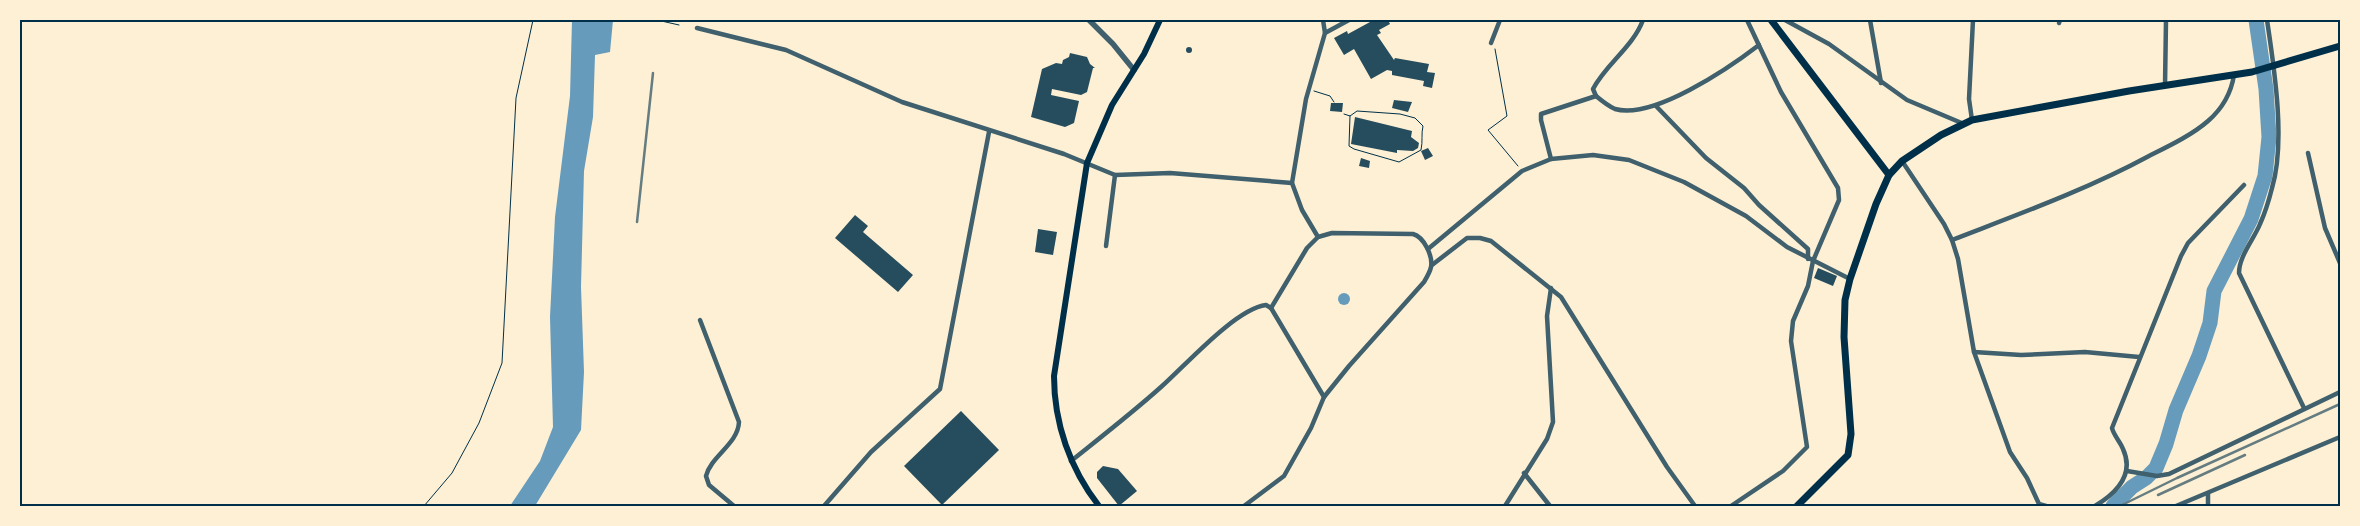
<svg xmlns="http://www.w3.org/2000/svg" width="2360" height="526" font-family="'Golos Text',sans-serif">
<rect width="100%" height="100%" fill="#fdf0d5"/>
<g fill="#669bbc">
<polygon points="572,20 613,20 610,52 595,55 593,117 584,171 581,287 584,372 581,430 535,506 510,506 540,461 553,427 550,317 555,217 570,96"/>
<circle cx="1344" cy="299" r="6"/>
</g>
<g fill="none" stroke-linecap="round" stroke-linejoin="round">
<polyline stroke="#669bbc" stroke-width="15" points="2113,506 2132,487 2146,478 2156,468 2166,444 2176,410 2199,356 2210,323 2214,291 2251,219 2265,176 2269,137 2266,89 2256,20"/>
</g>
<g fill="#264d5e">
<polygon points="1369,20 1388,20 1390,24 1379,30 1381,33 1377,35 1394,60 1395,58 1429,64 1427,72 1435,73 1432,88 1423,86 1424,81 1392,75 1392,71 1387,70 1371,79 1354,49 1344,55 1334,38 1347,31 1348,34 1370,22"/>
<circle cx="1189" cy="50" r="3"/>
<polygon points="1070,53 1087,57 1090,64 1095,68 1093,68 1087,92 1081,95 1052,89 1051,95 1079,101 1074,123 1065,127 1031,117 1042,69 1056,63 1062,64 1063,60 1069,57"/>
<polygon points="1394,100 1412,102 1408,112 1392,108"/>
<polygon points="1331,103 1343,103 1342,112 1330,111"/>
<polygon points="1355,117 1412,131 1411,137 1419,143 1418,148 1413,151 1397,150 1397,153 1351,144"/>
<polygon points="1428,148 1433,156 1425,160 1421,151"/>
<polygon points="1361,158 1370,161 1369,168 1359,166"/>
<polygon points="855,215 868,226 863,232 913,275 898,292 835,238"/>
<polygon points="1038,229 1057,232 1053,255 1035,252"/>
<polygon points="1818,268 1837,276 1833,286 1814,278"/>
<polygon points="961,411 999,450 942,505 904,466"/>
<polygon points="1103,466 1118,469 1137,491 1119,506 1097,478 1097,472"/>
</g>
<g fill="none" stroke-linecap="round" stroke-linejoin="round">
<g stroke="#003049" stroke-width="1">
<polyline points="657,20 679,25"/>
<polyline points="1495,49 1507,116 1488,130 1518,166"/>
<polyline points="1314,91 1330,96 1334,102"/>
<path d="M1344 114 1350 116 1357 111 1400 114 1415 118 1423 126C1421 134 1423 141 1421 150L1399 162 1354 149 1349 146 1350 116"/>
<polyline points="424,506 452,473 479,423 502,363 516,98 533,20"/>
</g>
<g stroke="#3f606c" stroke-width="4.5">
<polyline points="1785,20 1829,44 1907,100 1964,124"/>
<polyline points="1870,20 1881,83"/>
<path d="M2267 20C2274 67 2286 142 2272 188 2269 200 2265 213 2260 224 2254 239 2239 256 2239 273L2304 408"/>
<polyline points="2059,23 2060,20"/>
<polyline points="697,28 786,50 902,102 1064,154 1115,175 1170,173 1292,183"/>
<polyline points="1325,33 1349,20"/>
<polyline points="1491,43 1500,20"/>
<polyline points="2165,86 2166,20"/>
<path d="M1596 96C1602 101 1608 106 1615 109 1653 120 1729 68 1759 45"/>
<path d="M1596 96 1593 89C1606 64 1633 47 1643 20"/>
<polyline points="1656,106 1706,158 1744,188 1759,205 1808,249 1808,259"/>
<polyline points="1972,120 1969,99 1973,20"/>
<polyline points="2308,153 2325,228 2340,263"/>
<polyline points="1551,159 1541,120 1541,114 1596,96"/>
<polyline points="1902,161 1944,224 1952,240 1958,259 1974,352 2010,452 2027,478 2039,504 2046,506"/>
<polyline points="1318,237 1302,210 1292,183 1306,99 1325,33 1323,20"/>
<path d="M1952 240C2019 214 2086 190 2149 156 2169 146 2192 135 2208 121 2223 108 2231 94 2234 75"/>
<polyline points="1106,246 1115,175"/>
<polyline points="1428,249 1522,171 1551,159 1593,155 1629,160 1684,182 1746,216 1787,247 1850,279"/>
<polyline points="1432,265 1467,238 1480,238 1491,241 1561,297 1667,467 1695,506"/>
<polyline points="1271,308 1324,397"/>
<path d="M700 320 739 422C738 444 711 456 706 476L709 485 734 506"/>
<polyline points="1974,352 2021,355 2085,352 2139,357"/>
<path d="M1071 461C1101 437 1132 413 1161 387 1185 366 1235 309 1266 305L1271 308"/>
<polyline points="2127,471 2157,476 2169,474 2340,392"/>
<polyline points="1524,473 1550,506"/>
<polyline points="824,506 871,452 940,389 989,132"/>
<path d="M1244 506 1284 476 1311 428 1324 397 1349 366 1424 282C1427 277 1430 272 1431 267 1433 256 1424 237 1413 234L1332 233 1318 237 1307 248 1271 308"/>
<polyline points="1505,506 1547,439 1553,422 1547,316 1551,288"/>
<polyline points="1731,506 1783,471 1807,447 1791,341 1793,321 1808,286 1813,261 1839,200 1838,188 1781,92 1747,20"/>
<path d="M2095 506C2115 494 2135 475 2123 449 2120 441 2114 436 2112 428L2181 256 2188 243 2244 185"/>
<polyline points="2176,506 2340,437"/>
<polyline points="2208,506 2208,493"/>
</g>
<polyline stroke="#3f606c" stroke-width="5.5" points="1089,20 1113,44 1134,70"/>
<path stroke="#003049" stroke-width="6" d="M1099 506C1070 469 1054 423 1054 376L1087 163 1112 105 1144 54 1160 20"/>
<g stroke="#003049" stroke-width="7">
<polyline points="1771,20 1889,175"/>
<polyline points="1797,506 1848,455 1851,434 1844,337 1845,300 1850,279 1876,204 1889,175 1902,161 1941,135 1972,120 2129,91 2252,72 2340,46"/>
</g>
<g stroke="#657d81" stroke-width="2.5">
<polyline points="637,222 653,73"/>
<polyline points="2158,495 2245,455"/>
<polyline points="2120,506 2177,478 2340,404"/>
</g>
</g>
<rect width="2360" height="526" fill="none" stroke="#fdf0d5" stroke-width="42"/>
<rect x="21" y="21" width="2318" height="484" fill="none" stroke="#003049" stroke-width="2"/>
</svg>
